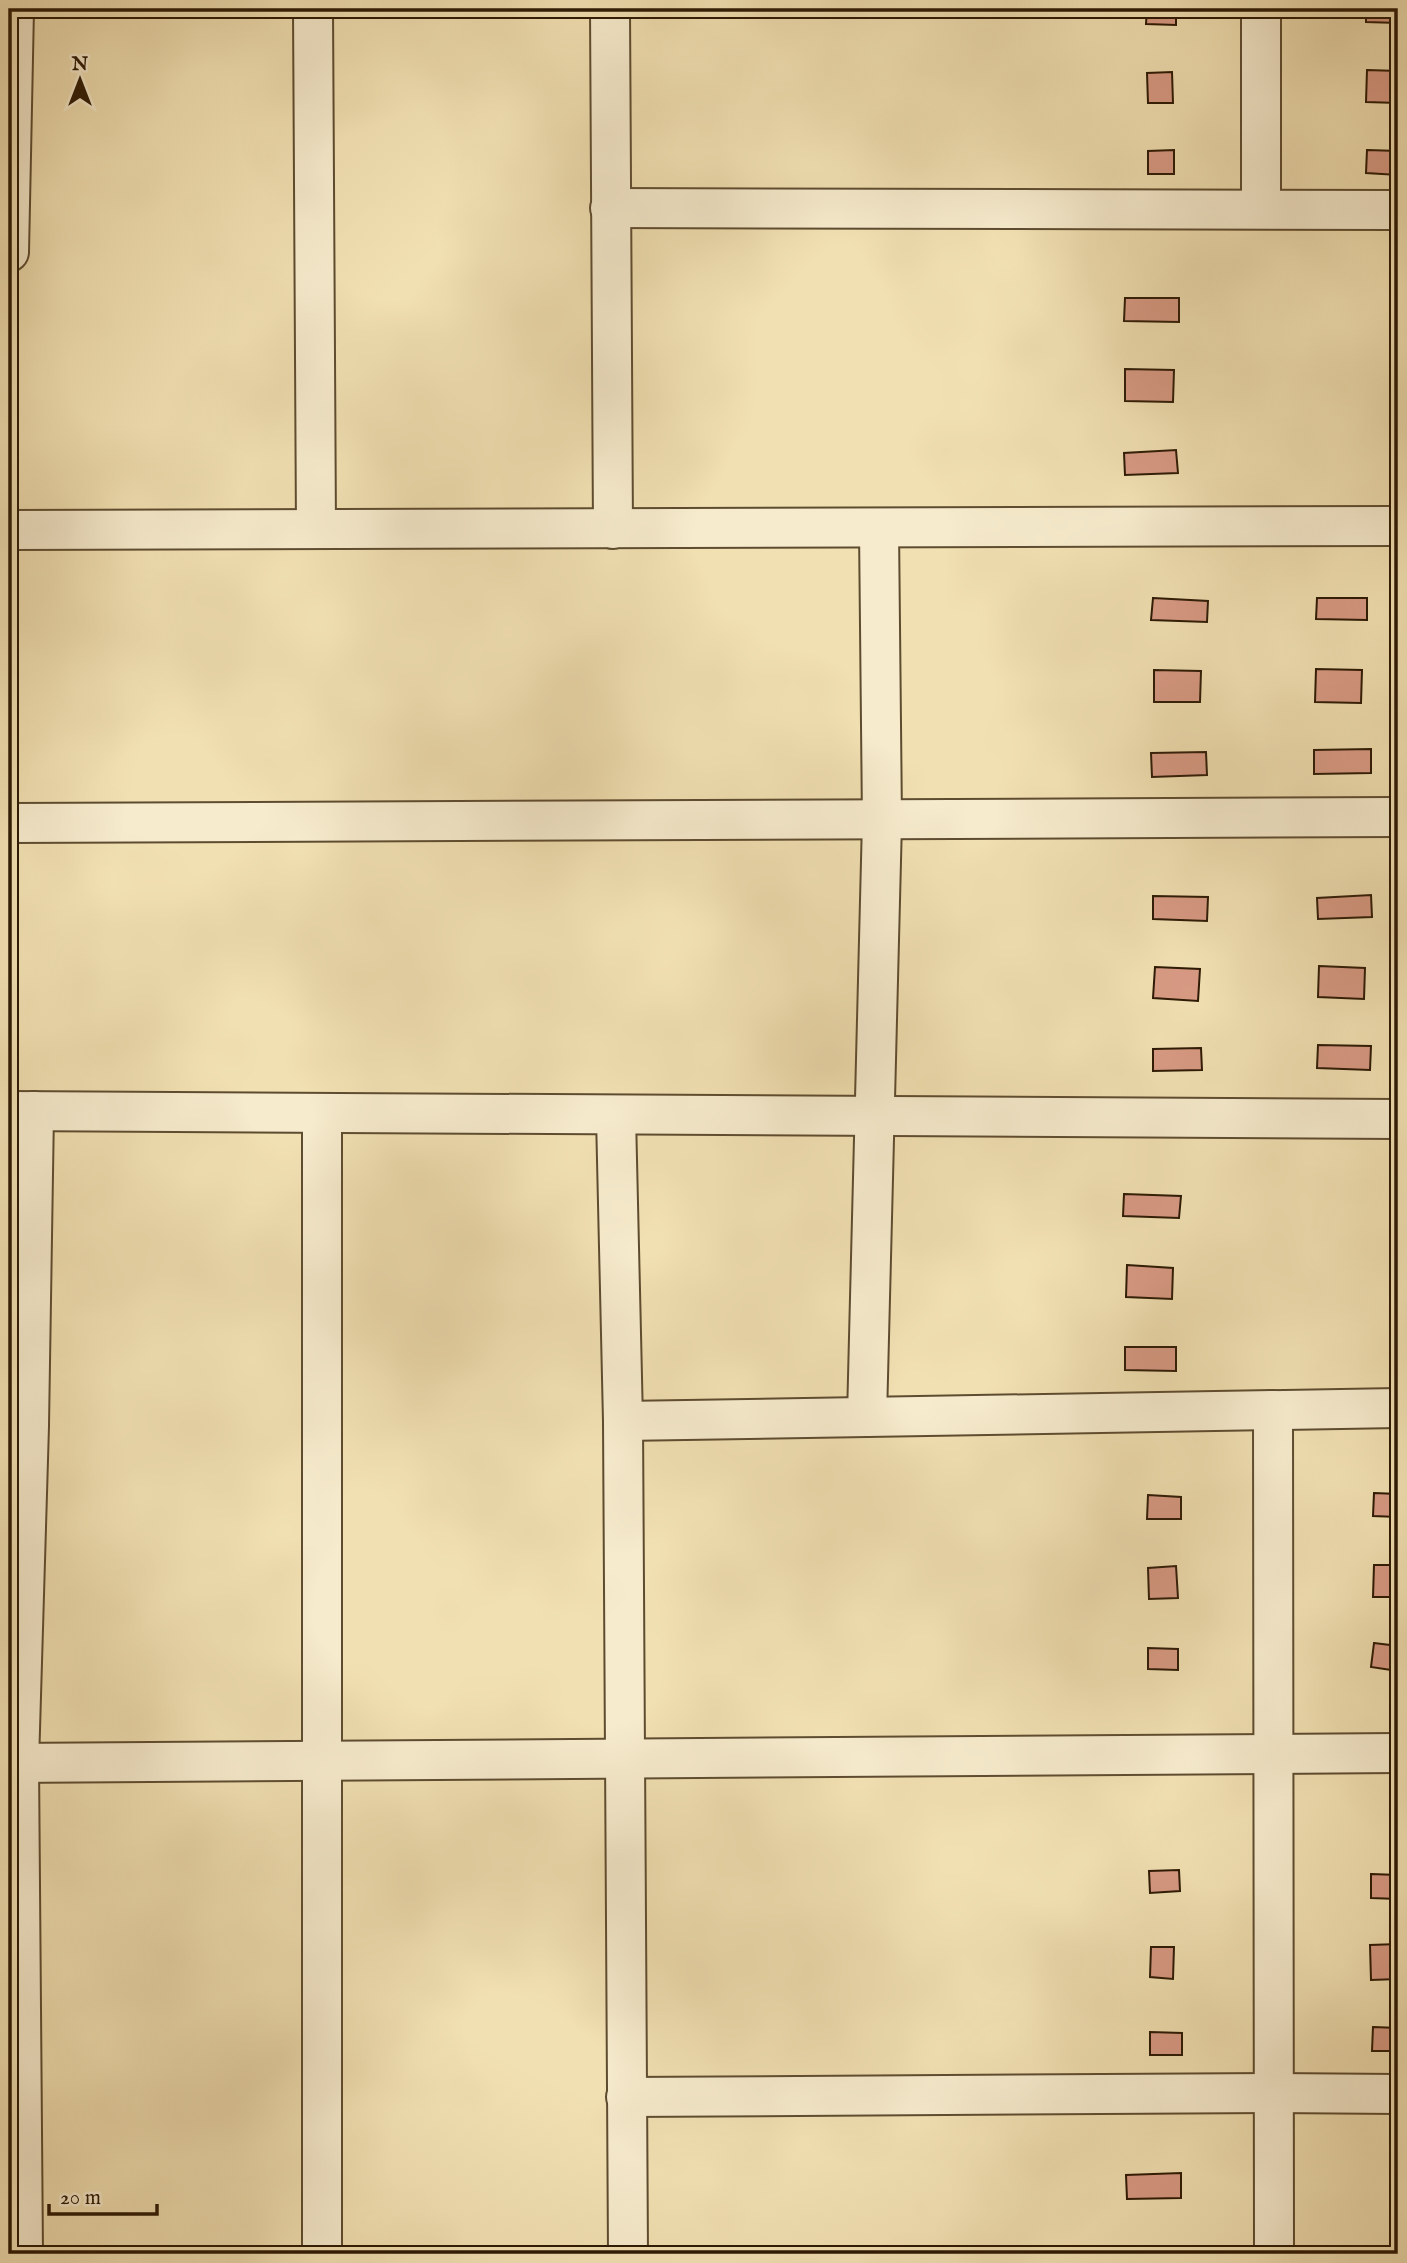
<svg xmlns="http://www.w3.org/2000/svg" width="1407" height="2263" font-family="'IM FELL English',serif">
<rect width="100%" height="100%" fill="#f1e0b2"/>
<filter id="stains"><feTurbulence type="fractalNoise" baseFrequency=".00286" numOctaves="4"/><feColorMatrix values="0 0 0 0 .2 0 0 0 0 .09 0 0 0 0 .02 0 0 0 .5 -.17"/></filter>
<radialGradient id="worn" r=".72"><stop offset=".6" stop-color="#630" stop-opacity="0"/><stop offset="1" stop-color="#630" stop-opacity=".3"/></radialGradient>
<g fill="#d89a84" stroke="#2d1a05" stroke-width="2">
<polygon points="1147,9 1176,9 1176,25 1146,24"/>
<polygon points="1366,9 1398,9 1398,23 1366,22"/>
<polygon points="1367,70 1398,71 1398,103 1366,102"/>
<polygon points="1172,72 1173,103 1148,103 1147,73"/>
<polygon points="1174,150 1174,174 1148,174 1148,151"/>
<polygon points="1367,150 1398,151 1398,175 1366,173"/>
<polygon points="1125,298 1179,298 1179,322 1124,321"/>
<polygon points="1125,369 1174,370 1173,402 1125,401"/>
<polygon points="1176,450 1178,473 1125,475 1124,453"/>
<polygon points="1153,598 1208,601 1207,622 1151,620"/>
<polygon points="1317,598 1367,598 1367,620 1316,619"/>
<polygon points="1316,669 1362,670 1361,703 1315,702"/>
<polygon points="1154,670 1201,671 1200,702 1154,702"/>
<polygon points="1371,749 1371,773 1314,774 1314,750"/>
<polygon points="1206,752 1207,775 1152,777 1151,753"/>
<polygon points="1371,895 1372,917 1318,919 1317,898"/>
<polygon points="1153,896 1208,897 1207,921 1153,919"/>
<polygon points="1319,966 1365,968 1364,999 1318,997"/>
<polygon points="1155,967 1200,969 1198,1001 1153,998"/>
<polygon points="1318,1045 1371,1046 1370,1070 1317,1068"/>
<polygon points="1201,1048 1202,1070 1153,1071 1153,1049"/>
<polygon points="1124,1194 1181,1196 1179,1218 1123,1216"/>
<polygon points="1127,1265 1173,1268 1172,1299 1126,1297"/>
<polygon points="1125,1347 1176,1347 1176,1371 1125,1370"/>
<polygon points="1374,1493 1398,1494 1398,1517 1373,1516"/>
<polygon points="1148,1495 1181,1497 1181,1519 1147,1519"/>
<polygon points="1374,1565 1398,1565 1398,1597 1373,1597"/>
<polygon points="1176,1566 1178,1598 1149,1599 1148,1568"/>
<polygon points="1374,1643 1398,1646 1398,1671 1371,1667"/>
<polygon points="1148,1648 1178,1649 1178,1670 1148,1669"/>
<polygon points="1179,1870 1180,1891 1150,1893 1149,1871"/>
<polygon points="1371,1874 1398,1875 1398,1899 1371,1898"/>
<polygon points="1398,1944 1398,1979 1371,1980 1370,1945"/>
<polygon points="1151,1947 1174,1947 1173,1979 1150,1977"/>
<polygon points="1373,2027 1398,2028 1398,2051 1372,2051"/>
<polygon points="1150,2032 1182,2033 1182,2055 1150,2055"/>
<polygon points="1181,2173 1181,2198 1127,2199 1126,2175"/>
<polygon points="1127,2246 1175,2247 1174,2254 1127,2254"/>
</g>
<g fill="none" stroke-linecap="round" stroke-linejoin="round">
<defs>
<g id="minor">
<polyline points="313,9 316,529"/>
<polyline points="610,9 613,529"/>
<polyline points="1261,9 1261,209"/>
<polyline points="610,208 1398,210"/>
<polyline points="9,252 14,9"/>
<polyline points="9,530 1398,526"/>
<polyline points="9,823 1398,817"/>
<polyline points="9,1111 1398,1119"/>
<polyline points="322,1114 322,2254"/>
<polyline points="616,1116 623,1421 628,2254"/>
<polyline points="1273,1410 1274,2254"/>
<polyline points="867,1417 882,821 879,528"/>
<polyline points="623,1421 1398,1408"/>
<polyline points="9,1763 1398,1753"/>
<polyline points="626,2097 1274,2093 1398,2094"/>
<polyline points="23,2254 19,1763 29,1426 34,1111"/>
</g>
</defs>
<use href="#minor" stroke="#5e4c30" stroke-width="42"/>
<use href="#minor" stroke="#f6ebcd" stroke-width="38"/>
</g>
<rect width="1407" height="2263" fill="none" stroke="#f1e0b2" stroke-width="35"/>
<rect x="10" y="10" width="1386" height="2242" fill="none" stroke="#2d1a05" stroke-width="3.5"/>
<rect x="18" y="18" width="1372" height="2228" fill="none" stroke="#2d1a05" stroke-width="2"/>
<g transform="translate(80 80)" stroke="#f6ebcd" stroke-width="5" paint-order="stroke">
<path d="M0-5L12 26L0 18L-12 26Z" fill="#2d1a05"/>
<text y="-10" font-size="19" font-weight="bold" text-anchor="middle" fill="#2d1a05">N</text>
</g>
<path d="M49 2204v10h108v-10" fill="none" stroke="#2d1a05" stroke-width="3.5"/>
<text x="60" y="2204" font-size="21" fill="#2d1a05" stroke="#f6ebcd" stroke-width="5" paint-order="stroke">20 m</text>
<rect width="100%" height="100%" filter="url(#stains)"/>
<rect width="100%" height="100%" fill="url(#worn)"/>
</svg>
